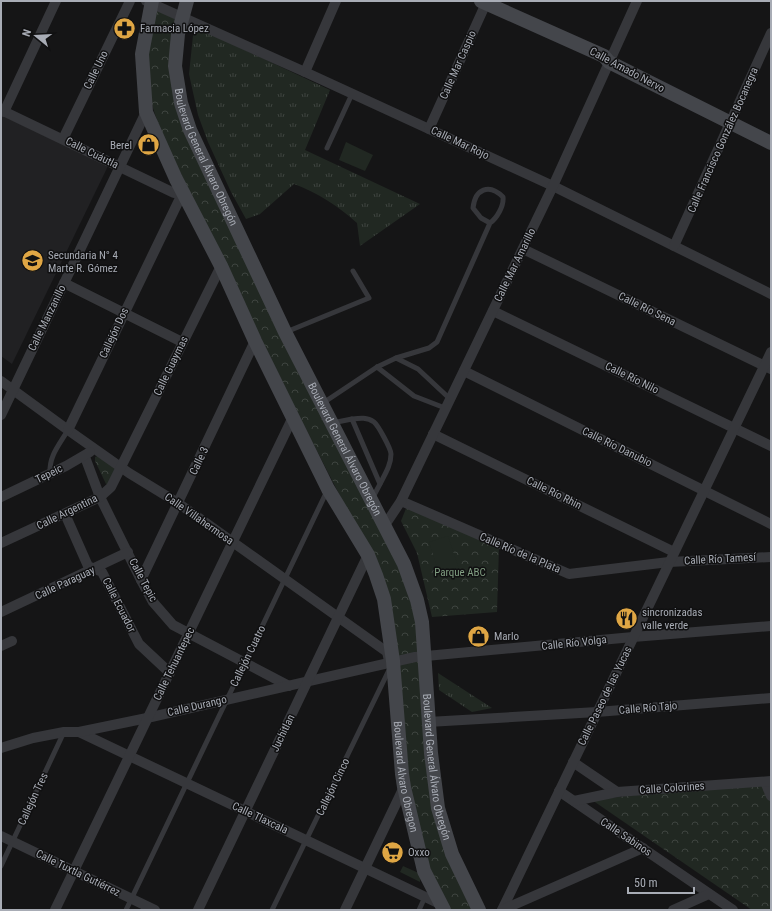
<svg xmlns="http://www.w3.org/2000/svg" width="772" height="911" font-family="'Roboto Condensed',sans-serif">
<defs>
<pattern id="grass-tufts" width="24" height="20" patternUnits="userSpaceOnUse"><rect width="24" height="20" fill="#212822"/><path d="M3 7l-1-3M5 7V3M7 7l1-3M15 17l-1-3M17 17v-4M19 17l1-3" fill="none" stroke="#3e4440"/></pattern>
<pattern id="forest-crowns" width="20" height="18" patternUnits="userSpaceOnUse"><rect width="20" height="18" fill="#212822"/><path d="M2 6a3 3 0 1 1 6 0M12 15a3 3 0 1 1 6 0" fill="none" stroke="#3e4440"/></pattern>
</defs>
<rect width="100%" height="100%" fill="#151516"/>
<polygon fill="#212123" points="1,115 108,166 12,364 1,356"/>
<g fill="url(#grass-tufts)">
<path d="M194 26 330 90 305 150 420 204 360 246 357 223C338 206 318 193 294 184L260 214 246 219 231 192 208 142 198 115 189 74Z"/>
<polygon points="438,673 492,708 472,712 439,690"/>
</g>
<g fill="url(#forest-crowns)">
<path d="M157 1 181 14 174 66 202 159 407 560 439 784 451 836 483 910H448L420 851 377 568 291 400 163 137C160 127 156 118 153 108 143 73 150 36 157 1Z"/>
<polygon points="98,456 117,467 108,484 106,484 95,461 95,457"/>
<polygon points="407,506 499,547 497,612 432,617 417,553 401,521"/>
<polygon points="767,780 771,789 771,910 752,910 592,800"/>
</g>
<g fill="#212822">
<polygon points="346,142 373,155 365,171 339,160"/>
<polygon points="448,536 460,572 441,579 429,542"/>
<polygon points="403,866 421,874 420,882 400,872"/>
</g>
<g fill="none" stroke-linecap="round" stroke-linejoin="round">
<g stroke="#36373b" stroke-width="5">
<polyline points="327,148 352,94"/>
<polyline points="286,332 369,298 353,271"/>
<path d="M396 358 429 348 437 342 490 223C497 218 504 206 503 197 489 183 475 189 473 208L481 218 490 223"/>
<polyline points="377,367 414,396 445,408"/>
<polyline points="323,403 377,367 396,358 418,369 449,398"/>
<path d="M352 419C360 418 367 417 374 422 378 425 391 449 391 454 391 465 385 474 380 484"/>
<polyline points="332,423 352,419 380,484 372,499"/>
<path d="M50 473C49 456 59 445 68 430"/>
<polyline points="1,866 64,732"/>
<polyline points="126,910 327,491"/>
<polyline points="272,910 389,670"/>
<polyline points="419,910 425,897"/>
</g>
<g stroke="#36373b" stroke-width="10">
<polyline points="146,1 305,72 553,186 771,294"/>
<polyline points="305,72 336,1"/>
<polyline points="1,110 174,193 183,192"/>
<polyline points="4,112 56,1"/>
<polyline points="429,129 487,1"/>
<polyline points="63,139 130,1"/>
<polyline points="674,246 771,33"/>
<polyline points="523,249 771,369"/>
<polyline points="64,283 182,342"/>
<polyline points="493,311 771,446"/>
<polyline points="464,371 771,524"/>
<polyline points="1,381 68,430 129,473 178,503 387,652 389,661"/>
<polyline points="1,415 146,112"/>
<polyline points="68,430 183,192"/>
<polyline points="433,434 674,552"/>
<polyline points="85,457 100,497 141,580 153,602 173,625 289,686"/>
<polyline points="1,497 66,466 90,452"/>
<polyline points="401,501 569,574 669,562 771,557"/>
<polyline points="65,514 88,566 102,572 139,644 170,673"/>
<polyline points="385,525 401,501 553,186 637,1"/>
<polyline points="1,543 100,497 111,487 221,266"/>
<polyline points="141,580 255,341"/>
<polyline points="1,612 128,552"/>
<polyline points="1,646 12,641"/>
<polyline points="428,722 597,712 771,698"/>
<polyline points="79,732 440,904"/>
<polyline points="1,748 33,738 64,732 79,732 147,718 415,657 633,637 771,626"/>
<polyline points="573,762 617,792"/>
<polyline points="765,782 771,796"/>
<polyline points="559,791 733,910"/>
<polyline points="574,801 617,792 771,781"/>
<polyline points="1,836 155,910"/>
<polyline points="55,910 293,417"/>
<polyline points="198,910 368,555"/>
<polyline points="345,910 404,787"/>
<polyline points="502,910 771,352"/>
<polyline points="502,910 643,848"/>
<polyline points="673,910 709,894"/>
</g>
<g stroke="#44464b" stroke-width="14">
<path id="s1" d="M152 1 142 54 146 112 176 179 221 266 255 341 328 489 368 555 376 575 384 599 393 661 402 774 404 787 424 871 444 910"/>
<path id="s2" d="M187 1 178 34 175 66 181 103 190 130 285 332 404 564 417 600 422 622 431 753 438 808 452 854 479 910"/>
<polyline points="481,1 604,56 609,62 771,143"/>
</g>
</g>
<defs>
<symbol id="pharmacy-disc" viewBox="-11 -11 22 22"><circle r="9.5" fill="#dfa644" stroke="#101011"/><path d="M-2-6h4v4h4v4h-4v4h-4v-4h-4v-4h4Z" fill="#111"/></symbol>
<symbol id="shop-disc" viewBox="-11 -11 22 22"><circle r="9.5" fill="#dfa644" stroke="#101011"/><path d="M-5-2.5h2.3a2.7 3.5 0 0 1 5.4 0H5L5.5 6h-11ZM-1.5-2.5h3a1.5 2.3 0 0 0-3 0Z" fill="#111"/></symbol>
<symbol id="school-disc" viewBox="-11 -11 22 22"><circle r="9.5" fill="#dfa644" stroke="#101011"/><path d="M0-5L7-2L0 1L-7-2ZM-4 1L0 2.5L4 1V4Q0 6-4 4Z" fill="#111"/></symbol>
<symbol id="restaurant-disc" viewBox="-11 -11 22 22"><circle r="9.5" fill="#dfa644" stroke="#101011"/><path d="M-5-6h1v4h1v-4h1v4h1v-4h1v5L-1.5 .5V6h-2V.5L-5-1ZM5-6V6H3V1.5H1.5Q1.5-4 5-6Z" fill="#111"/></symbol>
<symbol id="supermarket-disc" viewBox="-11 -11 22 22"><circle r="9.5" fill="#dfa644" stroke="#101011"/><path d="M-6-5.5h2.5l.6 2H6L4.5 2H-2.5L-4.4-4H-6ZM-1.5 3.2a1.3 1.3 0 1 0 .1 0ZM3 3.2a1.3 1.3 0 1 0 .1 0Z" fill="#111"/></symbol>
</defs>
<g fill-rule="evenodd">
<use href="#pharmacy-disc" x="112" y="16" width="25" height="25"/>
<use href="#shop-disc" x="136" y="132" width="25" height="25"/>
<use href="#school-disc" x="20" y="248" width="25" height="25"/>
<use href="#restaurant-disc" x="614" y="606" width="25" height="25"/>
<use href="#shop-disc" x="466" y="624" width="25" height="25"/>
<use href="#supermarket-disc" x="380" y="840" width="25" height="25"/>
</g>
<g text-anchor="middle" dominant-baseline="central" stroke-width="3" stroke-linejoin="round" paint-order="stroke">
<g font-size="11" fill="#a8acb5" stroke="#101011" text-anchor="start">
<text x="140" y="28">Farmacia López</text>
<text x="132" y="145" text-anchor="end">Berel</text>
<text x="48" y="255">Secundaria N° 4<tspan x="48" dy="13">Marte R. Gómez</tspan></text>
<text x="642" y="612">sincronizadas<tspan x="642" dy="13">valle verde</tspan></text>
<text x="494" y="636">Marlo</text>
<text x="408" y="852">Oxxo</text>
</g>
<g font-size="11" fill="#a8acb5" stroke="#101011">
<text transform="translate(458 65) rotate(-66)">Calle Mar Caspio</text>
<text transform="translate(96 70) rotate(-64)">Calle Uno</text>
<text transform="translate(627 70) rotate(28)">Calle Amado Nervo</text>
<text transform="translate(723 140) rotate(-66)">Calle Francisco González Bocanegra</text>
<text transform="translate(460 143) rotate(25)">Calle Mar Rojo</text>
<text transform="translate(92 153) rotate(26)">Calle Cuáutla</text>
<text stroke="none"><textPath href="#s2" startOffset="163">Boulevard General Álvaro Obregón</textPath></text>
<text transform="translate(515 265) rotate(-64)">Calle Mar Amarillo</text>
<text transform="translate(647 309) rotate(26)">Calle Río Sena</text>
<text transform="translate(47 318) rotate(-64)">Calle Manzanillo</text>
<text transform="translate(114 333) rotate(-65)">Callejón Dos</text>
<text transform="translate(171 366) rotate(-64)">Calle Guaymas</text>
<text transform="translate(632 378) rotate(26)">Calle Río Nilo</text>
<text transform="translate(617 447) rotate(26)">Calle Río Danubio</text>
<text stroke="none"><textPath href="#s2" startOffset="487">Boulevard General Álvaro Obregón</textPath></text>
<text transform="translate(199 461) rotate(-64)">Calle 3</text>
<text transform="translate(49 474) rotate(-26)">Tepeic</text>
<text transform="translate(554 493) rotate(26)">Calle Río Rhin</text>
<text transform="translate(67 512) rotate(-26)">Calle Argentina</text>
<text transform="translate(199 519) rotate(35)">Calle Villahermosa</text>
<text transform="translate(520 553) rotate(23)">Calle Río de la Plata</text>
<text transform="translate(720 559) rotate(-3)">Calle Río Tamesí</text>
<text transform="translate(143 580) rotate(62)">Calle Tepic</text>
<text transform="translate(65 583) rotate(-25)">Calle Paraguay</text>
<text transform="translate(119 605) rotate(63)">Calle Ecuador</text>
<text transform="translate(574 643) rotate(-6)">Calle Río Volga</text>
<text transform="translate(248 656) rotate(-64)">Callejón Cuatro</text>
<text transform="translate(174 664) rotate(-64)">Calle Tehuantepec</text>
<text transform="translate(605 696) rotate(-64)">Calle Paseo de las Yucas</text>
<text transform="translate(197 706) rotate(-13)">Calle Durango</text>
<text transform="translate(648 708) rotate(-5)">Calle Río Tajo</text>
<text transform="translate(283 733) rotate(-64)">Juchitlan</text>
<text stroke="none"><textPath href="#s2" startOffset="823">Boulevard General Álvaro Obregón</textPath></text>
<text stroke="none"><textPath href="#s1" startOffset="834">Boulevard Alvaro Obregon</textPath></text>
<text transform="translate(333 787) rotate(-64)">Callejón Cinco</text>
<text transform="translate(672 788) rotate(-4)">Calle Colorines</text>
<text transform="translate(33 799) rotate(-65)">Callejón Tres</text>
<text transform="translate(260 818) rotate(25)">Calle Tlaxcala</text>
<text transform="translate(626 837) rotate(34)">Calle Sabinos</text>
<text transform="translate(78 873) rotate(26)">Calle Tuxtla Gutiérrez</text>
</g>
<g font-size="11" fill="#819e82" stroke="#101011">
<text x="460" y="572">Parque ABC</text>
</g>
</g>
<rect width="772" height="911" fill="none" stroke="#a8acb5" stroke-width="4"/>
<g transform="translate(36 36) rotate(288)" stroke="#101011" stroke-width="3" paint-order="stroke">
<path d="M0-3L7 15L0 10L-7 15Z" fill="#a8acb5"/>
<text y="-6" font-size="11" font-weight="bold" text-anchor="middle" fill="#a8acb5">N</text>
</g>
<path d="M628 887v6h66v-6" fill="none" stroke="#a8acb5" stroke-width="2"/>
<text x="634" y="887" font-size="12" fill="#a8acb5" stroke="#101011" stroke-width="3" paint-order="stroke">50 m</text>
</svg>
